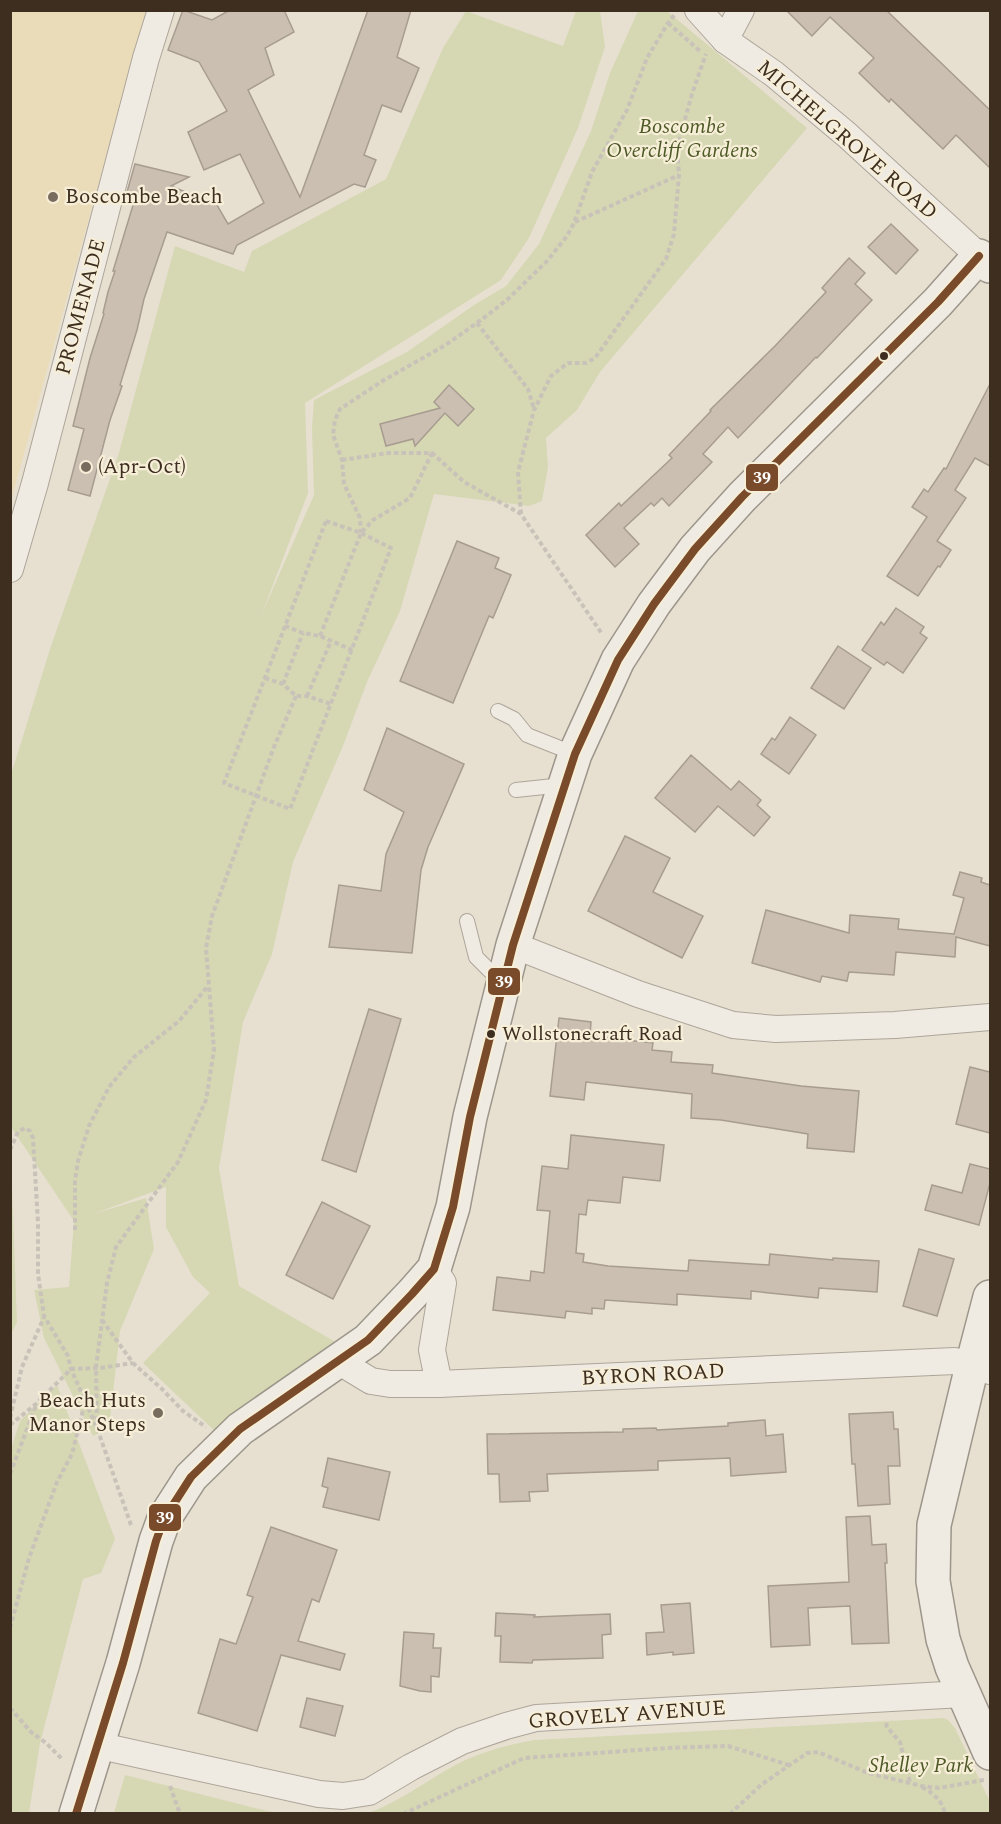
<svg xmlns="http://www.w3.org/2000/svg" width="1001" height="1824" font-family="Spectral,serif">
<rect width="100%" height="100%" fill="#e7e0d1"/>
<g fill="#d6d7b3">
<polygon points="466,11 563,46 576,11 600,11 605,47 578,128 529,238 501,280 305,403 308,493 261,616 314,495 312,428 314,400 407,352 474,305 506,286 539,244 591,131 610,73 638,11 667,11 807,128 600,372 577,410 546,438 548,467 542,501 529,506 434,494 400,611 367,682 343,746 293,862 272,954 243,1022 219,1168 239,1286 339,1344 220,1436 143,1363 210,1293 193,1277 166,1227 166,1187 93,1214 146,1198 154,1249 120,1331 109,1428 93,1436 44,1338 34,1290 69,1287 74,1221 11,1127 10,778 51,646 118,456 175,246 244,272 252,251 386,179 443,48"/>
<polygon points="11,1159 17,1322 11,1334 10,1159"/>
<polygon points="57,1385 115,1539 101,1573 83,1579 40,1743 29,1813 11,1813 11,1449 20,1421"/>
<path d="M944 1718 948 1720 955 1728 990 1802V1813H368C402 1801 431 1777 463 1761 486 1751 510 1744 535 1740Z"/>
<polygon points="125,1775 267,1811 279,1813 114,1813"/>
</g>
<polygon fill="#eadcb9" points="11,11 146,11 11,501"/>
<g fill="#cbbfb2" stroke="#a89c90" stroke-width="1.5">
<polygon points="183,10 212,20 230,10 284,10 294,32 265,48 274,75 248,90 300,197 368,10 411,10 397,57 419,68 401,112 382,105 364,155 376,160 365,187 354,184 237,245 233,254 167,232 144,299 137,330 120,385 122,386 110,420 90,496 68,490 84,429 73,426 90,358 104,314 103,313 108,292 115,271 113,271 134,202 125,199 135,164 189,177 171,186 217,205 228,224 264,203 240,154 204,170 188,132 227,111 199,62 168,50"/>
<polygon points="786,10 886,10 990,110 990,168 956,135 943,149 891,99 889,102 859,73 874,58 830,17 812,36"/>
<polygon points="891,224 918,250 896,274 868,247"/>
<polygon points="849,258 865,273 855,284 872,300 817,358 816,357 738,438 728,427 703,454 712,462 669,506 662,498 654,506 651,503 624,528 639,544 615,567 586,535 619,503 621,506 672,458 669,455 711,411 710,410 775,346 826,292 822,288"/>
<polygon points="990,384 990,466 975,458 955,490 966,498 937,541 951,550 940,567 938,566 918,596 887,576 927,517 912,507 924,489 928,492 944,468 946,469"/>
<polygon points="449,385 474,409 458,426 445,413 415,446 413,439 386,446 380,424 440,408 434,402"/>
<polygon points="457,541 499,558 495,568 511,575 493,618 489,616 453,703 400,681"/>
<polygon points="896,608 924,627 920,633 927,638 903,673 887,662 884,665 862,650 881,622 884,625"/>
<polygon points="838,646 871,668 844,709 811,688"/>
<polygon points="790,717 816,735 789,774 761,754 772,738 775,740"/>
<polygon points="387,728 464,764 428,847 421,870 412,953 329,947 339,885 381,891 386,854 404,812 364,790"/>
<polygon points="691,755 731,790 739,781 761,800 757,805 770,817 754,836 718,806 695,832 655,798"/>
<polygon points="625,836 670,858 653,892 703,916 682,958 588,911"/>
<polygon points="960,872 982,878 981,882 990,885 990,946 956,937 955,957 896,952 894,975 849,972 847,981 822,976 820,982 752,963 766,910 849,933 850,915 899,919 898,929 954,934 964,898 953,895"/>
<polygon points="369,1009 401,1019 356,1172 322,1160"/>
<polygon points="559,1018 591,1022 590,1036 653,1043 652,1050 672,1052 671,1062 713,1065 712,1073 801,1086 859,1091 854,1152 807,1148 808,1134 721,1120 691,1118 692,1094 586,1082 584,1100 550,1096"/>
<polygon points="970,1067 990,1072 990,1133 956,1124"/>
<polygon points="571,1135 664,1145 660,1181 623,1177 620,1203 588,1200 586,1215 579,1214 576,1253 584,1254 583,1262 608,1266 688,1271 689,1260 769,1265 770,1254 833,1260 833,1258 879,1261 877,1292 819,1288 818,1298 751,1291 751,1299 677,1294 677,1305 605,1300 604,1309 592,1308 592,1314 566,1311 565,1318 493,1310 497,1277 530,1281 531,1271 544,1273 550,1211 537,1210 542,1166 568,1169"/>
<polygon points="970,1164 990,1169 990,1183 979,1225 925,1210 932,1185 962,1193"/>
<polygon points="322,1202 370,1226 333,1299 286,1275"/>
<polygon points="919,1249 954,1259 937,1316 903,1306"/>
<polygon points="893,1412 894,1429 898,1429 900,1466 888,1466 890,1504 858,1506 855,1464 852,1464 849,1414"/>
<polygon points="765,1420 766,1436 783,1434 786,1472 731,1476 730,1458 658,1461 658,1470 547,1474 548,1491 529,1492 530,1501 500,1502 499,1474 488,1474 487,1434 623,1432 623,1429 656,1428 657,1430 728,1426 728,1423"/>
<polygon points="328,1458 390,1472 379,1520 323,1507 328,1488 322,1486"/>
<polygon points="870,1516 872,1545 886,1544 887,1563 885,1563 889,1643 852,1644 850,1606 808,1608 810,1645 771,1647 768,1586 849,1582 846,1517"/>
<polygon points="271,1527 337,1550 319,1602 312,1599 298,1641 345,1654 340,1670 281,1655 257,1731 198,1713 220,1639 236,1644 253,1597 247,1595"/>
<polygon points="690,1603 694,1653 673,1655 673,1652 647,1655 646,1633 664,1632 661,1605"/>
<polygon points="496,1613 535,1615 534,1617 610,1614 611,1634 602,1635 603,1658 533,1660 532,1663 500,1662 501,1636 495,1636"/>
<polygon points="404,1632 434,1634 433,1648 441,1648 439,1677 431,1676 431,1692 420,1691 400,1686"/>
<polygon points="307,1698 343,1706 335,1736 300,1727"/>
</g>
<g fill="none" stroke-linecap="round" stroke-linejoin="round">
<defs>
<g id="lane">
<polyline points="498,711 514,719 527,735 575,754"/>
<polyline points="516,790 563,785"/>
<polyline points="467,921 476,957 501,982"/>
</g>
<g id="street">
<polyline points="698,10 725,40 774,74 847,135 979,256"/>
<polyline points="725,40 741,10"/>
<polyline points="10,569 35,483 146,58 161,10"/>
<polyline points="513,945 638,994 733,1025 776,1029 895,1025 990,1017"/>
<polyline points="434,1269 443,1283 432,1350 439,1384"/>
<polyline points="338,1361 371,1381 390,1384 439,1384 955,1361 990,1371"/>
<polyline points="96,1745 319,1794 343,1796 369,1792 411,1767 462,1741 506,1726 536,1718 963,1694"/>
</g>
<g id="secondary">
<polyline points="990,1297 972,1366 934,1525 933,1581 943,1639 952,1667 990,1753"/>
<polyline points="76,1814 123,1663 156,1541 164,1519 191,1477 240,1429 368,1340 412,1294 434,1269 453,1207 470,1117 513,945 575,754 618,660 654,604 695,549 742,497 938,302 979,256 990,266"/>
</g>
</defs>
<use href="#lane" stroke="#ada599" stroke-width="16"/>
<use href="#street" stroke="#ada599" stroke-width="28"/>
<use href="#secondary" stroke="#9c958a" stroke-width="36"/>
<g stroke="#c8c2b9" stroke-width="4" stroke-dasharray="4.5 3" stroke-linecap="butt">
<polyline points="668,23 700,51"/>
<polyline points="575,222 679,175"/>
<polyline points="477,323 528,389 534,409"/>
<polyline points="342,460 388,453 432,453 464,482 521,514 602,634"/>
<polyline points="521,514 518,472 534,410 551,376 568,363 586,363 595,358 666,259 674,234 679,175 677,148 692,94 706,54"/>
<polygon points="326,521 361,533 391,548 290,809 224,783"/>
<polyline points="361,533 360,518 344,484 342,460 333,435 335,420 340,409 384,380 444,346 477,323 507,300 547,261 567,236 574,223 592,172 627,110 647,58 668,23 676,13"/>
<polyline points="285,626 303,633 320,636 352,650"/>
<polyline points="320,636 361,533 373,520 410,498 432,453"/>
<polyline points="265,678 283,684 296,696 307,696 331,704"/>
<polyline points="283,684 303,633"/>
<polyline points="307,696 331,641"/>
<polyline points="10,1150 18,1132 25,1128 30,1131 33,1138 38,1223 38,1274 44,1316 68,1356 71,1369 97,1428 131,1525"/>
<polyline points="75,1230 75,1180 78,1161 89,1126 109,1087 134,1057 179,1021 208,986"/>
<polyline points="102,1320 133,1363 162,1389 183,1411 206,1427"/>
<polyline points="10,1418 22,1367 44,1317"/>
<polyline points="10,1425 36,1404 71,1369 100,1368 133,1363"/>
<polyline points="97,1428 96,1367 107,1283 116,1247 178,1162 206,1100 214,1050 206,948 212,916 274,747 296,696"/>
<polyline points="10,1474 36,1405"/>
<polyline points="10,1628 29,1558 57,1482 72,1454 85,1402"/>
<polyline points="10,1708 31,1732 46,1743 63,1760"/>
<polyline points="886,1723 887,1727 900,1742 910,1782"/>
<polyline points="170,1786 180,1814"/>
<path d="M922 1787C934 1794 942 1800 945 1814"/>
<polyline points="403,1814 524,1758 668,1748 728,1746 789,1765"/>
<polyline points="730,1814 761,1785 807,1753 818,1752 868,1773 922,1786 939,1788 984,1780"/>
</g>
<use href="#lane" stroke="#efebe3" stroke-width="14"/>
<use href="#street" stroke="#efebe3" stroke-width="26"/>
<use href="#secondary" stroke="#efebe3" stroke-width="33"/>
<defs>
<polyline id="bus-1" points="76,1814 123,1663 156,1541 164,1519 191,1477 240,1429 368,1340 412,1294 434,1269 453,1207 470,1117 513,945 575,754 618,660 654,604 695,549 742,497 938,302 979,256"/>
</defs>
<use href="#bus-1" stroke="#f7eed8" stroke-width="12"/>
<use href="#bus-1" stroke="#7a4b2a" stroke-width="8"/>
</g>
<g fill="#786c5e" stroke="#f7eed8" stroke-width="2">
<circle cx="53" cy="197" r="6"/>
<circle cx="86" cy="467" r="6"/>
<circle cx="158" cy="1413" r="6"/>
</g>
<g fill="#3d2e20" stroke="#f7eed8" stroke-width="2">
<circle cx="884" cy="356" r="5"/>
<circle cx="491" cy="1034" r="5"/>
</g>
<g text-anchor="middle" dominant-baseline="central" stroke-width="4.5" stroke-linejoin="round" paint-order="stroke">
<g font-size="20" fill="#3d2e20" stroke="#f7eed8" text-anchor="start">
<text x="502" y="1034">Wollstonecraft Road</text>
</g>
<g font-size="21" font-style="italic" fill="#4d5a26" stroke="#f7eed8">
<text x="682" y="127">Boscombe<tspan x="682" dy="24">Overcliff Gardens</tspan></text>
<text x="921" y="1766">Shelley Park</text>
</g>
<g font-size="21" fill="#3d2e20" stroke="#f7eed8">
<text transform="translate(847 140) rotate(41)">MICHELGROVE ROAD</text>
<text transform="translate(81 307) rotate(-75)">PROMENADE</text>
<text transform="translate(653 1375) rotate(-3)">BYRON ROAD</text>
<text transform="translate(627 1715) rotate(-4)">GROVELY AVENUE</text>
</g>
<g font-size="21" fill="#3d2e20" stroke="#f7eed8" text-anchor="start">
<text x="65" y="197">Boscombe Beach</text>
<text x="98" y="467">(Apr-Oct)</text>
<text x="146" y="1401" text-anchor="end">Beach Huts<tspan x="146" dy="24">Manor Steps</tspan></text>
</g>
</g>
<g stroke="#f7eed8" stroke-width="2">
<rect x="745" y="463" width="34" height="29" rx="6" fill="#7a4b2a"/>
<rect x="487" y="967" width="34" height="29" rx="6" fill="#7a4b2a"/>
<rect x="148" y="1503" width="34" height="29" rx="6" fill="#7a4b2a"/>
</g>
<g font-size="16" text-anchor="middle" font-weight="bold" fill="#fff">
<text x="762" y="483">39</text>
<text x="504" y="987">39</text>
<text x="165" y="1523">39</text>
</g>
<rect width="1001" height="1824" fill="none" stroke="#3d2e20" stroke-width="24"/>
</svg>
